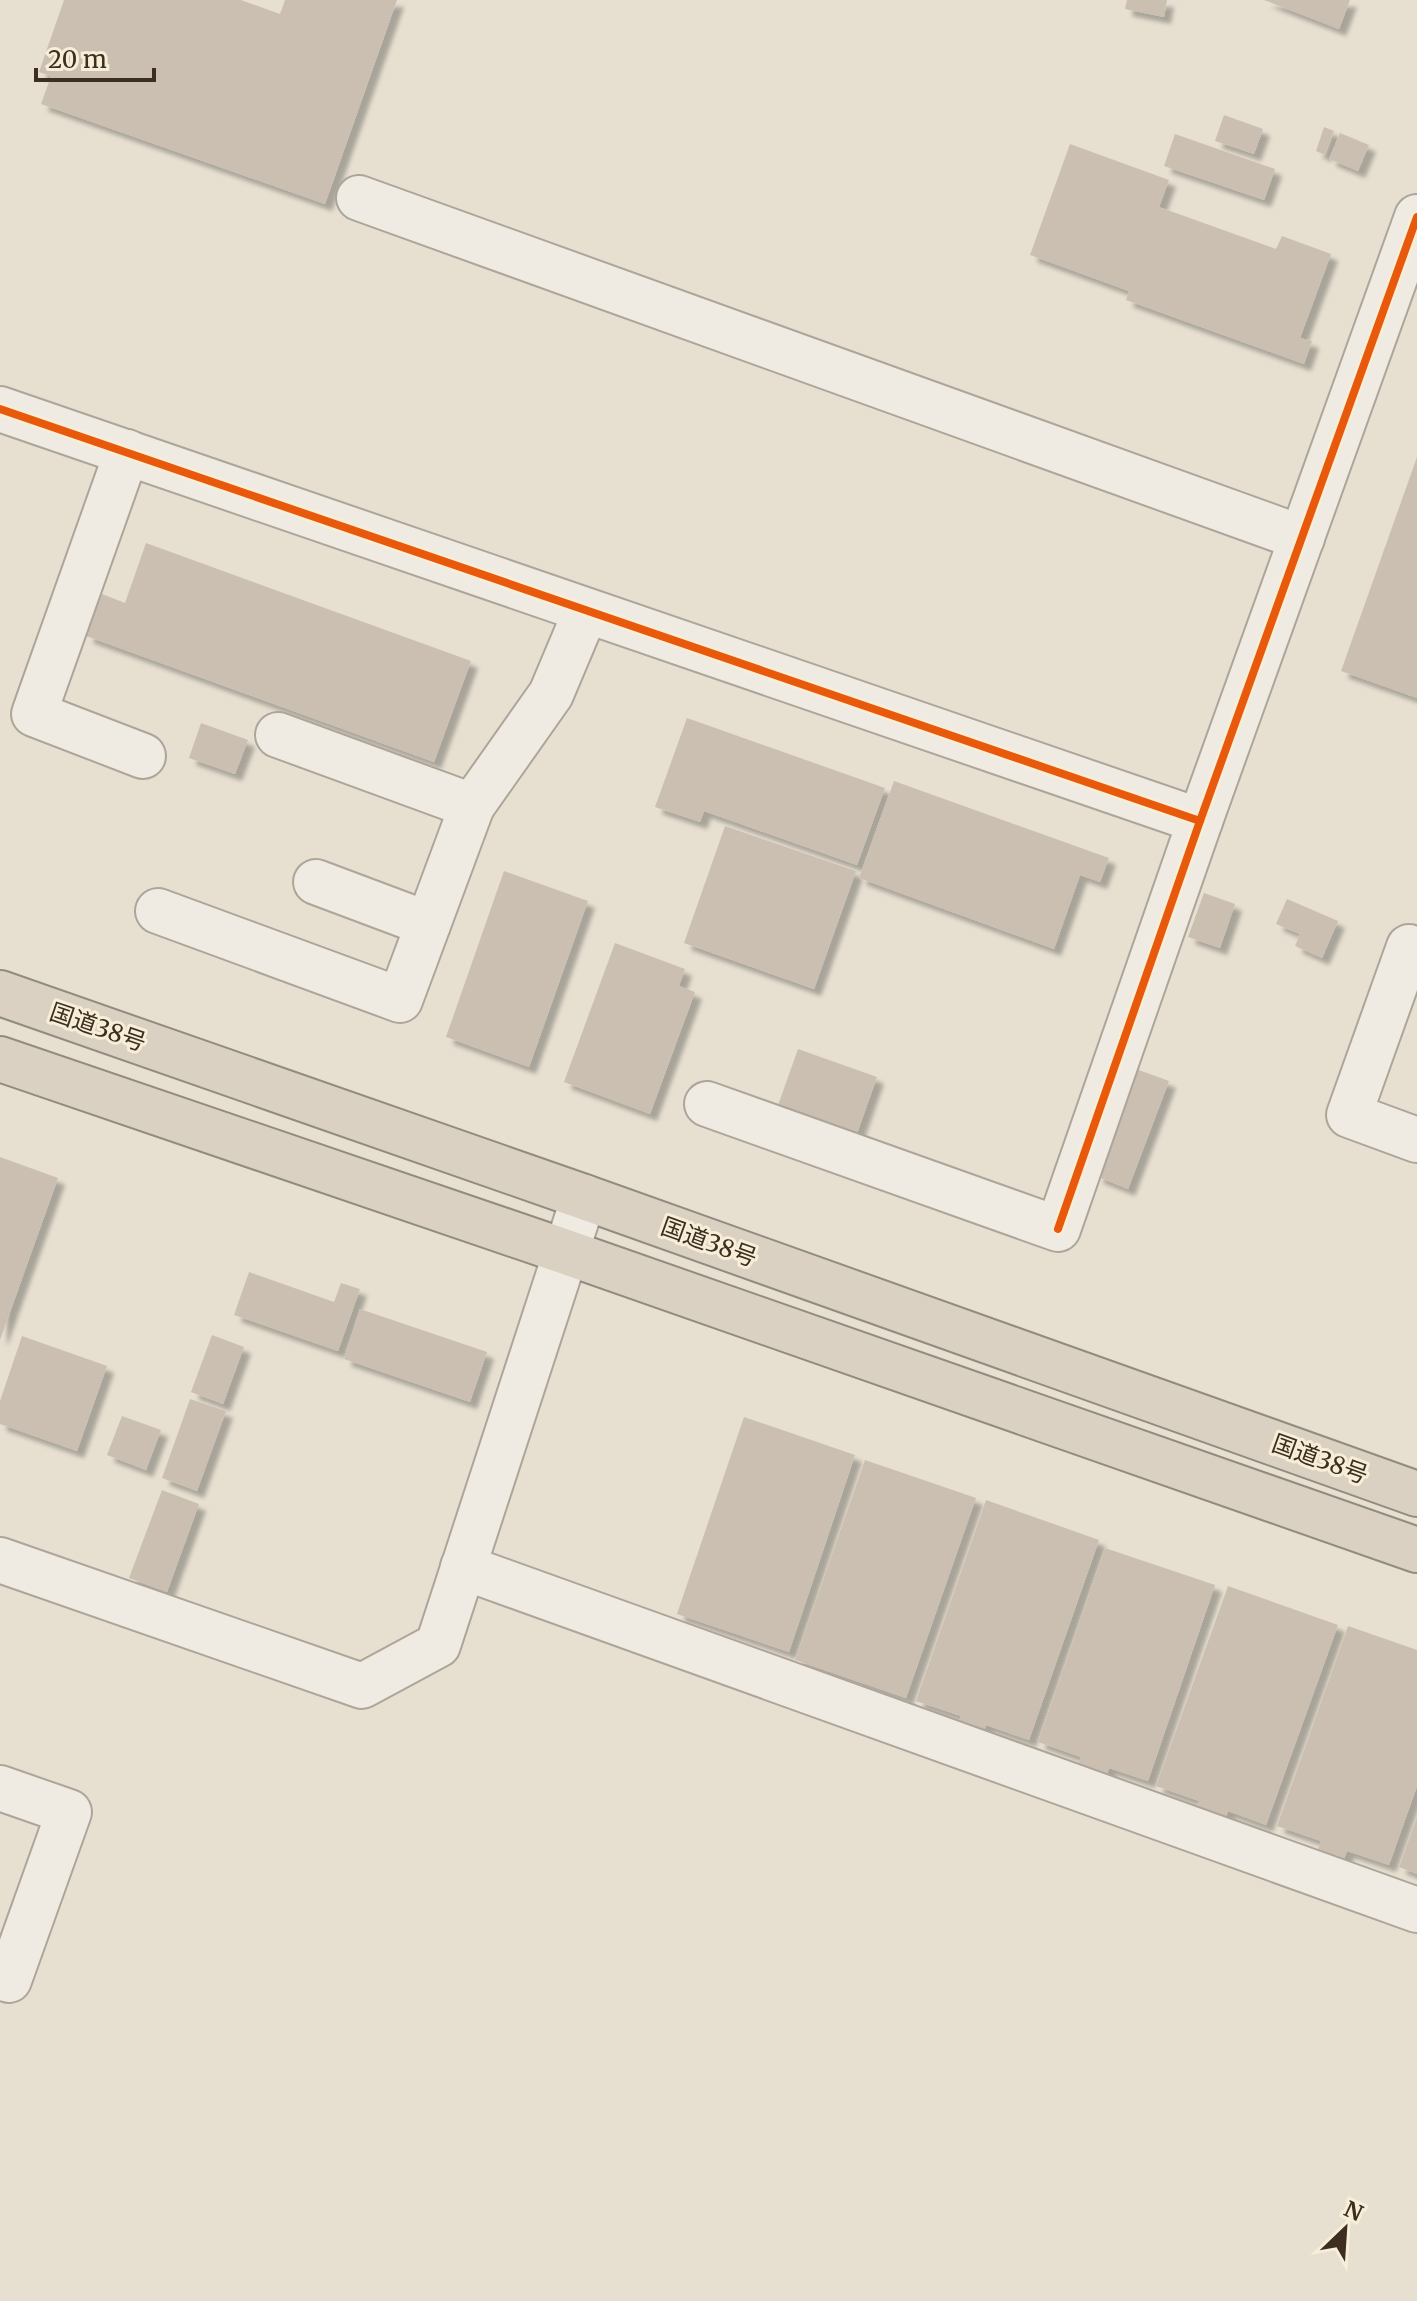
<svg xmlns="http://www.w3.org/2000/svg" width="1417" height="2301" font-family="Merriweather,'Noto Sans JP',serif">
<defs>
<filter id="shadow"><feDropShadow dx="7" dy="7" stdDeviation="2" flood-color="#0004"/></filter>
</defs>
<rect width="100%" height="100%" fill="#e7e0d1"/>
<g fill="#cbbfb2" filter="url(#shadow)">
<polygon points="64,0 241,0 280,14 285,0 397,0 325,204 41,104 51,76 39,72"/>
<polygon points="1127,0 1167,0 1164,17 1125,9"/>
<polygon points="1264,0 1350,0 1339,29"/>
<polygon points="1224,115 1263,129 1254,154 1215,141"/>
<polygon points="1324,127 1334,131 1325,155 1316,151"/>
<polygon points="1340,133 1369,145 1358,171 1329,159"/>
<polygon points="1175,134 1275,169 1264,200 1164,166"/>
<polygon points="1070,144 1169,180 1159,207 1276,249 1282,236 1331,254 1300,338 1312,341 1304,364 1126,300 1129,291 1030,255"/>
<polygon points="1417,457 1417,698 1341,671"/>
<polygon points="146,543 471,661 434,762 86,636 102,594 125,603"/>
<polygon points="687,718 885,788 857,865 704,811 700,822 655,807"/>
<polygon points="201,723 248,740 235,774 189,758"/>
<polygon points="894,781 1109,858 1100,882 1080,875 1054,949 859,878"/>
<polygon points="725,826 856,871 814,989 684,943"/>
<polygon points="504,871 588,901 529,1067 446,1037"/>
<polygon points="1204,893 1235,904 1220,948 1188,937"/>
<polygon points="1287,899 1338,921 1322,958 1295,946 1300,934 1276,924"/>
<polygon points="615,943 685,969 679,986 695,992 650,1114 564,1082"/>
<polygon points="798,1049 877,1077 855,1139 776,1111"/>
<polygon points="1136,1069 1169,1081 1128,1189 1096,1176"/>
<polygon points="0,1157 58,1178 0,1340"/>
<polygon points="249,1272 334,1302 341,1283 360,1289 338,1351 234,1315"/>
<polygon points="360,1309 487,1352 470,1402 344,1359"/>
<polygon points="212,1335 244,1347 223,1404 191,1392"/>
<polygon points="22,1336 107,1366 77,1451 0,1424 0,1401"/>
<polygon points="190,1399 226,1411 197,1491 162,1478"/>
<polygon points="122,1416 161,1430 146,1470 107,1455"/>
<polygon points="744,1417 855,1455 789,1652 677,1614"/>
<polygon points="865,1460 976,1498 906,1698 795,1660"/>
<polygon points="162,1490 199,1504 167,1592 129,1578"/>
<polygon points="986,1500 1099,1540 1029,1740 986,1725 982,1738 957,1729 961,1716 916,1701"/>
<polygon points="1105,1548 1215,1585 1148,1781 1109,1768 1105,1781 1076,1771 1081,1757 1038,1742"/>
<polygon points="1228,1586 1338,1625 1266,1825 1228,1811 1223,1825 1193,1815 1199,1801 1156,1786"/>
<polygon points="1348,1626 1417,1650 1417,1786 1389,1865 1347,1851 1341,1867 1315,1858 1321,1841 1277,1826"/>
<polygon points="1417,1817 1417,1874 1399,1867"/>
</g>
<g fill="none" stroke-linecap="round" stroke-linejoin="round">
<defs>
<g id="minor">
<polyline points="359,198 1302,538"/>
<polyline points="0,409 1200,821"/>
<polyline points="127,452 34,714 143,756"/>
<polyline points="278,735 472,806 551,694 586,611"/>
<polyline points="316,882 428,924"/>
<polyline points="158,911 400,1000 472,806"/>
<polyline points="1417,950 1409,947 1349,1115 1417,1140"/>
<polyline points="707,1104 1058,1229 1200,821 1417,217"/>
<polyline points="0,1560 362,1686 438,1645 584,1197"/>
<polyline points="463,1567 1417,1910"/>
<polyline points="0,1788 69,1812 9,1980 0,1977"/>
</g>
<g id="highway">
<polyline points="0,993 584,1197 1417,1494"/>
<polyline points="0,1059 566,1252 1417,1550"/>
</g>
</defs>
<use href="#minor" stroke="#ada599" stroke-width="48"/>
<use href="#highway" stroke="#928b80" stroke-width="48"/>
<use href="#minor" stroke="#efebe3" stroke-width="44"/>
<use href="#highway" stroke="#dad1c2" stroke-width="44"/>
<defs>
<g id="cycleway">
<polyline points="0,409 1200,821"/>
<polyline points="1058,1229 1200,821 1417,217"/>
</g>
</defs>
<use href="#cycleway" stroke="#f7eed8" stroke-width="13"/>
<use href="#cycleway" stroke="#e8590c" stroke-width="8"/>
</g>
<g text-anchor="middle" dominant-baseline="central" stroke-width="6" stroke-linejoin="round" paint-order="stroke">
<g font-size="24" fill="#3d2e20" stroke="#f7eed8">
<text transform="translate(98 1027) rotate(19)">国道38号</text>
<text transform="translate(709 1242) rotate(20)">国道38号</text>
<text transform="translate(1320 1459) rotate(20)">国道38号</text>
</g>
</g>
<g transform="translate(1345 2229) rotate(25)" stroke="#f7eed8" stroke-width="6" paint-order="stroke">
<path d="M0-6L14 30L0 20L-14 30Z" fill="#3d2e20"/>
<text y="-12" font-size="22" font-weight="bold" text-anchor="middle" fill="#3d2e20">N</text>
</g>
<path d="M36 68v12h118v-12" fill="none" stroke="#3d2e20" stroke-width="4"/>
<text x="48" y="68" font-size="24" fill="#3d2e20" stroke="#f7eed8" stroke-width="6" paint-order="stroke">20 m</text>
</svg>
